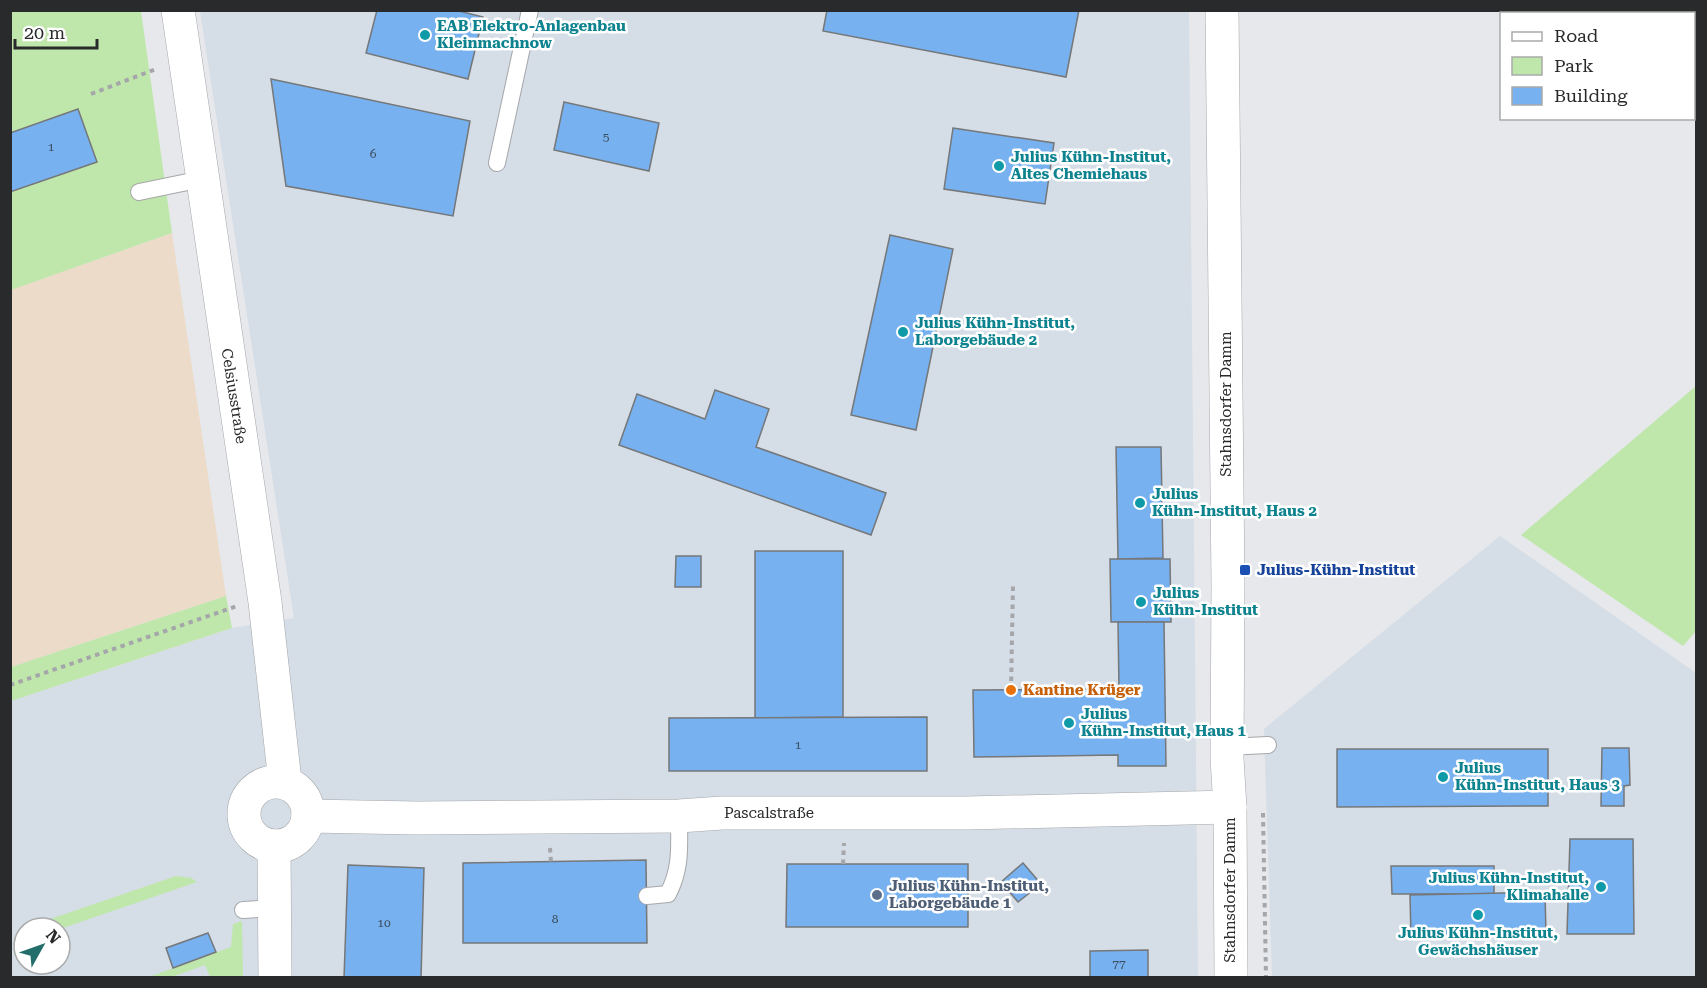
<svg xmlns="http://www.w3.org/2000/svg" width="1707" height="988" font-family="'Roboto Serif',serif">
<rect width="100%" height="100%" fill="#e6e8eb"/>
<g fill="#d5dde6" fill-rule="evenodd">
<path d="M200 11H1189L1198 977H11L10 701 232 628 294 618ZM24 928H60V964H24Z"/>
<polygon points="1500,536 1696,673 1696,977 1272,977 1264,729"/>
</g>
<polygon fill="#eddbca" points="172,233 226,596 11,667 10,290"/>
<g fill="#c0e7ab">
<polygon points="10,11 141,11 172,233 11,290"/>
<polygon points="1696,386 1696,631 1683,646 1521,535"/>
<polygon points="226,596 232,628 11,701 11,667"/>
<polygon points="176,876 191,878 197,882 60,929 24,928"/>
<polygon points="242,921 243,977 210,977 205,965 172,977 146,978 231,947 233,924"/>
</g>
<g fill="#77b1ef" stroke="#757779" stroke-width="1.5">
<polygon points="377,10 455,10 483,17 468,79 366,53"/>
<polygon points="827,10 1079,10 1066,77 823,31"/>
<polygon points="271,79 470,121 453,216 286,186"/>
<polygon points="564,102 659,123 649,171 554,150"/>
<polygon points="78,109 97,162 10,192 10,133"/>
<polygon points="953,128 1054,143 1045,204 944,189"/>
<polygon points="890,235 953,249 916,430 851,415"/>
<polygon points="715,390 769,409 756,447 886,493 871,535 619,445 637,394 705,419"/>
<polygon points="1116,447 1161,447 1163,558 1118,559"/>
<polygon points="755,551 843,551 843,717 755,718"/>
<polygon points="676,556 701,556 701,587 675,587"/>
<polygon points="1110,559 1170,559 1171,622 1111,622"/>
<polygon points="1118,622 1164,622 1166,766 1118,766 1118,755 974,757 973,690 1119,689"/>
<polygon points="927,717 927,771 669,771 669,718"/>
<polygon points="1602,748 1629,748 1630,785 1624,786 1624,806 1601,806"/>
<polygon points="1337,749 1548,749 1548,806 1337,807"/>
<polygon points="1570,839 1633,839 1634,934 1567,934"/>
<polygon points="646,860 647,943 463,943 463,863"/>
<polygon points="1023,863 1041,884 1018,902 1001,882"/>
<polygon points="787,864 968,864 968,927 786,927"/>
<polygon points="348,865 424,868 421,978 344,978"/>
<polygon points="1391,866 1494,866 1494,894 1392,894"/>
<polygon points="1545,892 1546,935 1411,937 1410,895"/>
<polygon points="208,933 216,952 173,968 166,948"/>
<polygon points="1148,950 1148,978 1090,978 1090,951"/>
</g>
<g fill="none" stroke-linecap="round" stroke-linejoin="round">
<defs>
<g id="lane">
<polyline points="497,163 530,10"/>
<polyline points="139,192 202,179"/>
<polyline points="1227,747 1268,745"/>
<path d="M647 896 668 894C682 867 679 845 679 816"/>
<polyline points="243,910 274,908"/>
</g>
<g id="street">
<polyline points="178,10 265,602 285,782"/>
<circle cx="276" cy="814" r="32"/>
<polyline points="308,816 417,818 679,816 722,813 967,813 1230,807"/>
<polyline points="274,846 275,978"/>
</g>
<polyline id="secondary" points="1222,10 1228,585 1227,758 1230,807 1231,978"/>
</defs>
<use href="#lane" stroke="#a5a7aa" stroke-width="18"/>
<use href="#street" stroke="#a5a7aa" stroke-width="34"/>
<use href="#secondary" stroke="#a5a7aa" stroke-width="34"/>
<g stroke="#a5a6a9" stroke-width="4" stroke-dasharray="4.5 4.5" stroke-linecap="butt">
<polyline points="91,94 156,69"/>
<polyline points="10,685 237,606"/>
<polyline points="1011,690 1013,585"/>
<polyline points="1263,813 1266,978"/>
<polyline points="550,848 551,862"/>
<polyline points="843,864 844,843"/>
</g>
<use href="#lane" stroke="#fff" stroke-width="16"/>
<use href="#street" stroke="#fff" stroke-width="33"/>
<use href="#secondary" stroke="#fff" stroke-width="33"/>
</g>
<g fill="#0f9aa8" stroke="#fff" stroke-width="2">
<circle cx="425" cy="35" r="6"/>
<circle cx="999" cy="166" r="6"/>
<circle cx="903" cy="332" r="6"/>
<circle cx="1140" cy="503" r="6"/>
<circle cx="1141" cy="602" r="6"/>
<circle cx="1069" cy="723" r="6"/>
<circle cx="1443" cy="777" r="6"/>
<circle cx="1601" cy="887" r="6"/>
<circle cx="1478" cy="915" r="6"/>
</g>
<rect fill="#1a4fb4" stroke="#fff" stroke-width="2" x="1239" y="564" width="12" height="12" rx="3"/>
<circle fill="#e8710a" stroke="#fff" stroke-width="2" cx="1011" cy="690" r="6"/>
<circle fill="#5c6f8a" stroke="#fff" stroke-width="2" cx="877" cy="895" r="6"/>
<g text-anchor="middle" dominant-baseline="central" stroke-width="5" stroke-linejoin="round" paint-order="stroke">
<g font-size="12" fill="#3c4c5c">
<text x="606" y="137">5</text>
<text x="51" y="147">1</text>
<text x="373" y="154">6</text>
<text x="798" y="745">1</text>
<text x="555" y="919">8</text>
<text x="384" y="923">10</text>
<text x="1119" y="964">77</text>
</g>
<g font-size="15" font-weight="bold" fill="#0d838f" stroke="#fff" text-anchor="start">
<text x="437" y="26">EAB Elektro-Anlagenbau<tspan x="437" dy="17">Kleinmachnow</tspan></text>
<text x="1011" y="157">Julius Kühn-Institut,<tspan x="1011" dy="17">Altes Chemiehaus</tspan></text>
<text x="915" y="323">Julius Kühn-Institut,<tspan x="915" dy="17">Laborgebäude 2</tspan></text>
<text x="1152" y="494">Julius<tspan x="1152" dy="17">Kühn-Institut, Haus 2</tspan></text>
<text x="1153" y="593">Julius<tspan x="1153" dy="17">Kühn-Institut</tspan></text>
<text x="1081" y="714">Julius<tspan x="1081" dy="17">Kühn-Institut, Haus 1</tspan></text>
<text x="1455" y="768">Julius<tspan x="1455" dy="17">Kühn-Institut, Haus 3</tspan></text>
<text x="1589" y="878" text-anchor="end">Julius Kühn-Institut,<tspan x="1589" dy="17">Klimahalle</tspan></text>
<text x="1478" y="933" text-anchor="middle">Julius Kühn-Institut,<tspan x="1478" dy="17">Gewächshäuser</tspan></text>
</g>
<g font-size="15" fill="#292a2b" stroke="#fff">
<text transform="translate(234 396) rotate(81)">Celsiusstraße</text>
<text transform="translate(1226 404) rotate(-90)">Stahnsdorfer Damm</text>
<text x="769" y="813">Pascalstraße</text>
<text transform="translate(1230 890) rotate(-90)">Stahnsdorfer Damm</text>
</g>
<g font-size="15" font-weight="bold" fill="#164399" stroke="#fff" text-anchor="start">
<text x="1257" y="570">Julius-Kühn-Institut</text>
</g>
<g font-size="15" font-weight="bold" fill="#c56008" stroke="#fff" text-anchor="start">
<text x="1023" y="690">Kantine Krüger</text>
</g>
<g font-size="15" font-weight="bold" fill="#4e5e75" stroke="#fff" text-anchor="start">
<text x="889" y="886">Julius Kühn-Institut,<tspan x="889" dy="17">Laborgebäude 1</tspan></text>
</g>
</g>
<rect width="1707" height="988" fill="none" stroke="#292a2b" stroke-width="24"/>
<rect x="1500" y="12" width="195" height="108" fill="#ffffff" stroke="#a9aaaa" stroke-width="1.5"/>
<rect x="1512" y="32" width="30" height="9" fill="#ffffff" stroke="#a9aaaa" stroke-width="1.5"/>
<text x="1554" y="42" font-size="18" fill="#292a2b">Road</text>
<rect x="1512" y="57" width="30" height="18" fill="#c0e7ab" stroke="#a9aaaa" stroke-width="1.5"/>
<text x="1554" y="72" font-size="18" fill="#292a2b">Park</text>
<rect x="1512" y="87" width="30" height="18" fill="#77b1ef" stroke="#a9aaaa" stroke-width="1.5"/>
<text x="1554" y="102" font-size="18" fill="#292a2b">Building</text>
<g transform="translate(42 946) rotate(50)"><circle r="28" fill="#ffffff" stroke="#a9aaaa" stroke-width="1.5"/>
<path d="M0-4.5L10 22L0 15L-10 22Z" fill="#236e6b"/>
<text y="-9" font-size="16" font-weight="bold" text-anchor="middle" fill="#292a2b">N</text>
</g>
<path d="M15 39v9h82v-9" fill="none" stroke="#292a2b" stroke-width="3"/>
<text x="24" y="39" font-size="18" fill="#292a2b" stroke="#ffffff" stroke-width="4.5" paint-order="stroke">20 m</text>
</svg>
